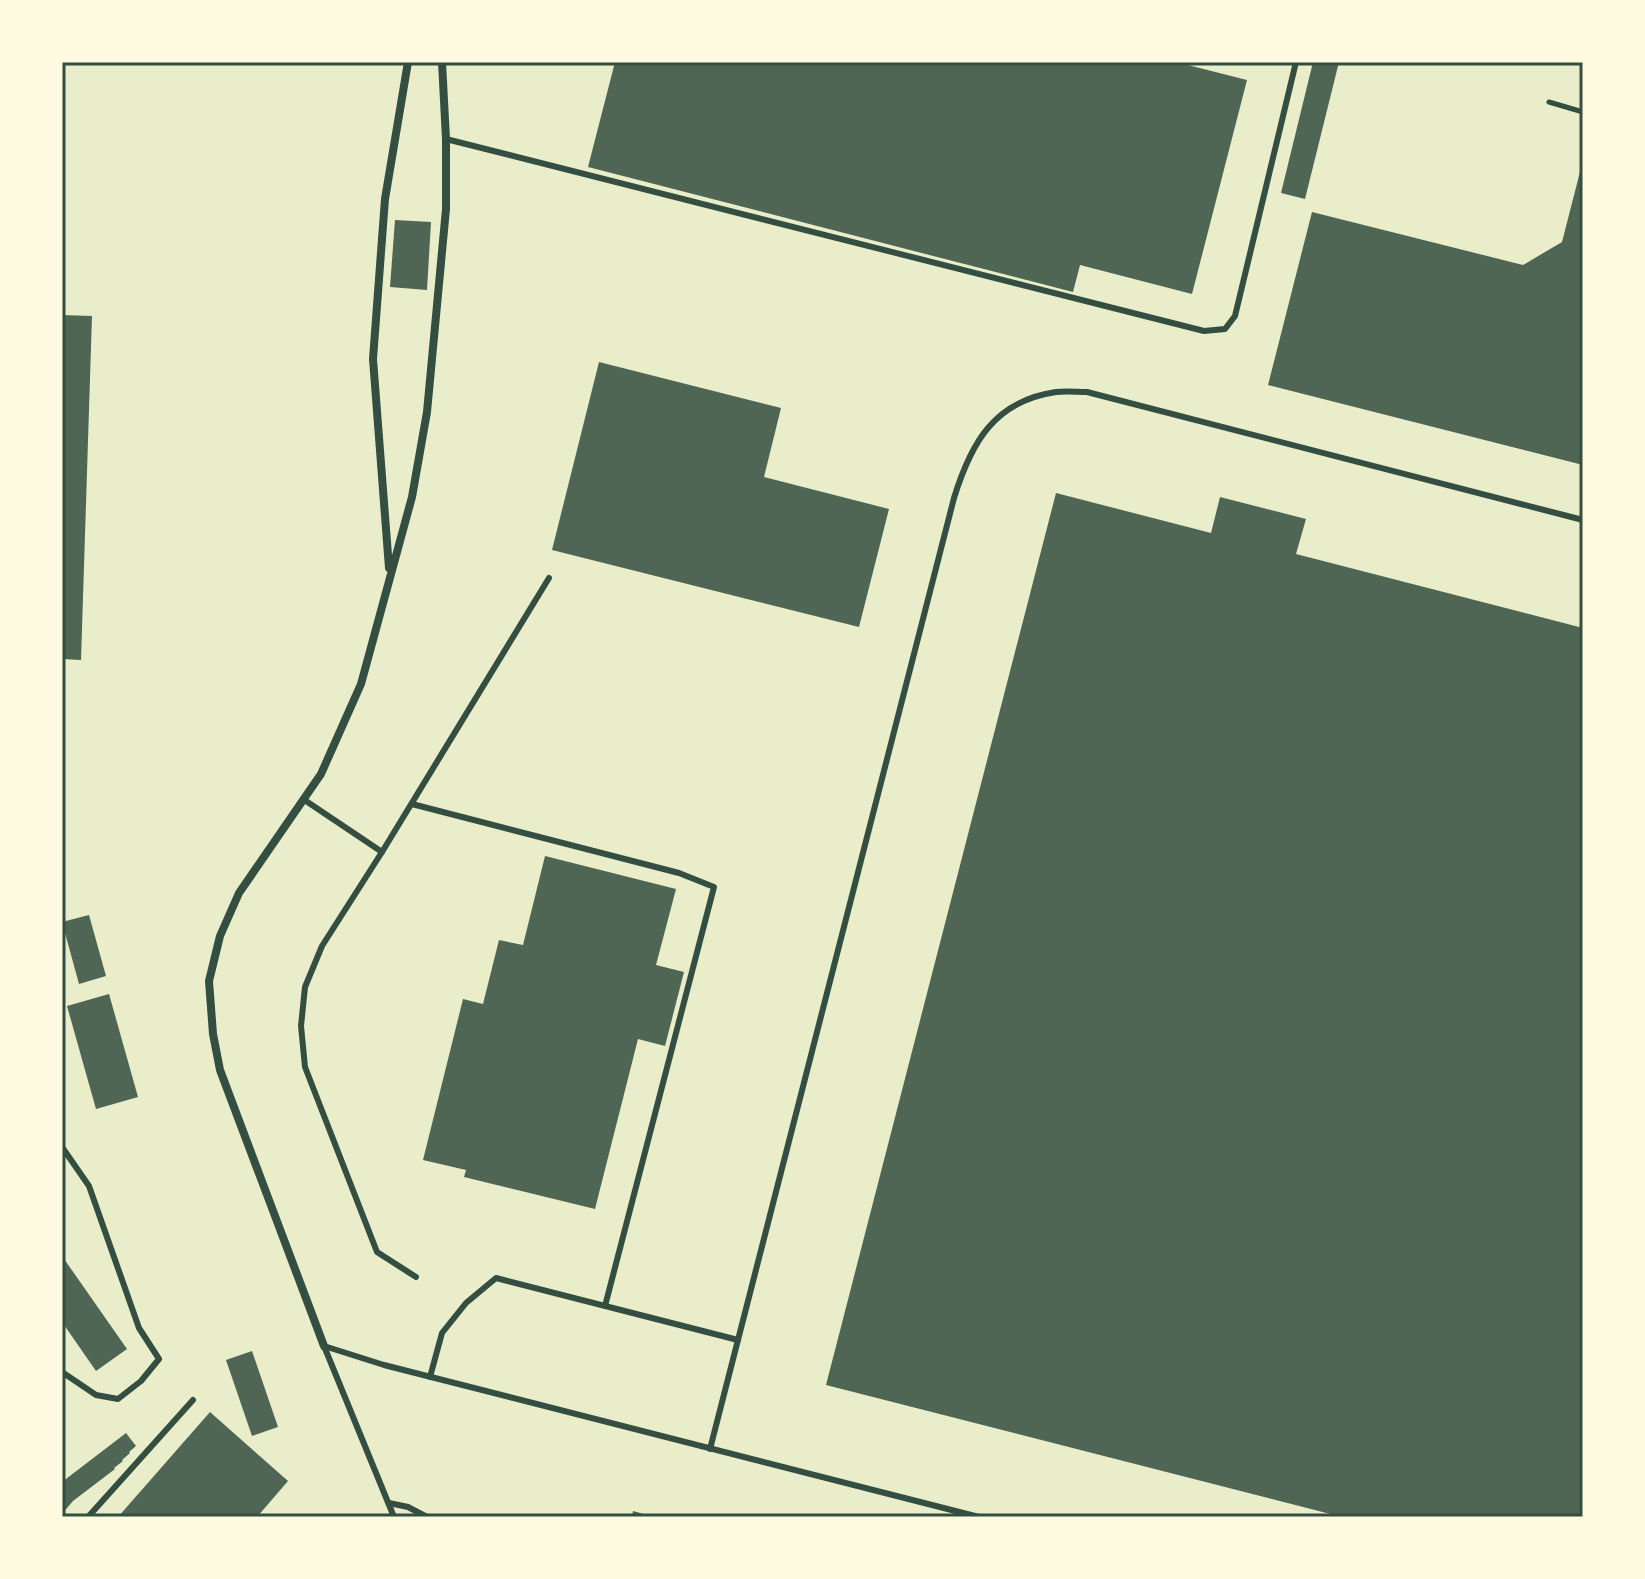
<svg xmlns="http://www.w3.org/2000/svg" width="1645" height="1579" font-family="'PT Serif',serif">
<rect width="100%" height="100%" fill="#e9edc9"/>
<g fill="#4f6655">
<polygon points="615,62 1176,62 1247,80 1192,294 1080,265 1073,292 588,167"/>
<polygon points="1313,62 1339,62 1305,199 1281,193"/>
<polygon points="1582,164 1583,465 1268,385 1312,212 1523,265 1562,242"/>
<polygon points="395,220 431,222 427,290 390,287"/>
<polygon points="62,315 92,316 81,660 62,659"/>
<polygon points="599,362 781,408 764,477 889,509 859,627 552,550"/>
<polygon points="1056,493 1211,533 1220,497 1306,519 1296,554 1583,628 1583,1517 1342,1517 826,1385"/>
<polygon points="545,856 676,889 656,965 684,972 665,1046 638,1039 595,1209 464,1177 466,1170 423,1160 463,999 483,1004 499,940 523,945"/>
<polygon points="89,915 106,976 79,984 62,922"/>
<polygon points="109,994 138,1097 96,1109 67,1006"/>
<polygon points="62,1256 127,1349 96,1371 62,1322"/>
<polygon points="252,1351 278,1427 252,1436 226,1360"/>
<polygon points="210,1412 288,1481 257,1517 118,1517"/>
<polygon points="126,1433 136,1446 129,1452 130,1453 122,1460 123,1461 114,1468 115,1469 73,1501 62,1514 62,1482"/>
<polygon points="633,1511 651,1516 651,1517 632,1517"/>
</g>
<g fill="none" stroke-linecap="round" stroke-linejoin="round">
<polyline stroke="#344e41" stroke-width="5" points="1549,102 1583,112"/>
<g stroke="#344e41" stroke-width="6">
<polyline points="446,139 1204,331 1225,329 1235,316 1296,62"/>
<polyline points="303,799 382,852"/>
<polyline points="412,804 679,873 714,887 605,1306"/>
<polyline points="62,1147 89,1186 139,1328 159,1359 141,1381 118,1399 96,1395 62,1372"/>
<polyline points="416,1277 377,1252 305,1067 301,1026 305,987 322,946 382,852 549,578"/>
<polyline points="324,1346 384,1365 979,1517"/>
<polyline points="324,1346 394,1517"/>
<polyline points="430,1377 442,1333 466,1303 496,1278 738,1340"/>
<path d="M710 1449 954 498C971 443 994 401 1056 392 1066 391 1077 392 1087 392L1583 520"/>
<polyline points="389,1503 408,1507 427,1517"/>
<polyline points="88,1517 193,1400"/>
</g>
<g stroke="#344e41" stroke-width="8">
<polyline points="389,568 373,359 385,199 408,62"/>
<polyline points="324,1346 220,1070 213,1034 209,981 220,936 239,893 321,774 361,684 412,497 427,412 446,209 446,139 442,62"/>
</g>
</g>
<rect width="1645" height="1579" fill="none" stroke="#fefae0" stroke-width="128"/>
<rect x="64" y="64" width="1517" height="1451" fill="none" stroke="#344e41" stroke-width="3"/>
</svg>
